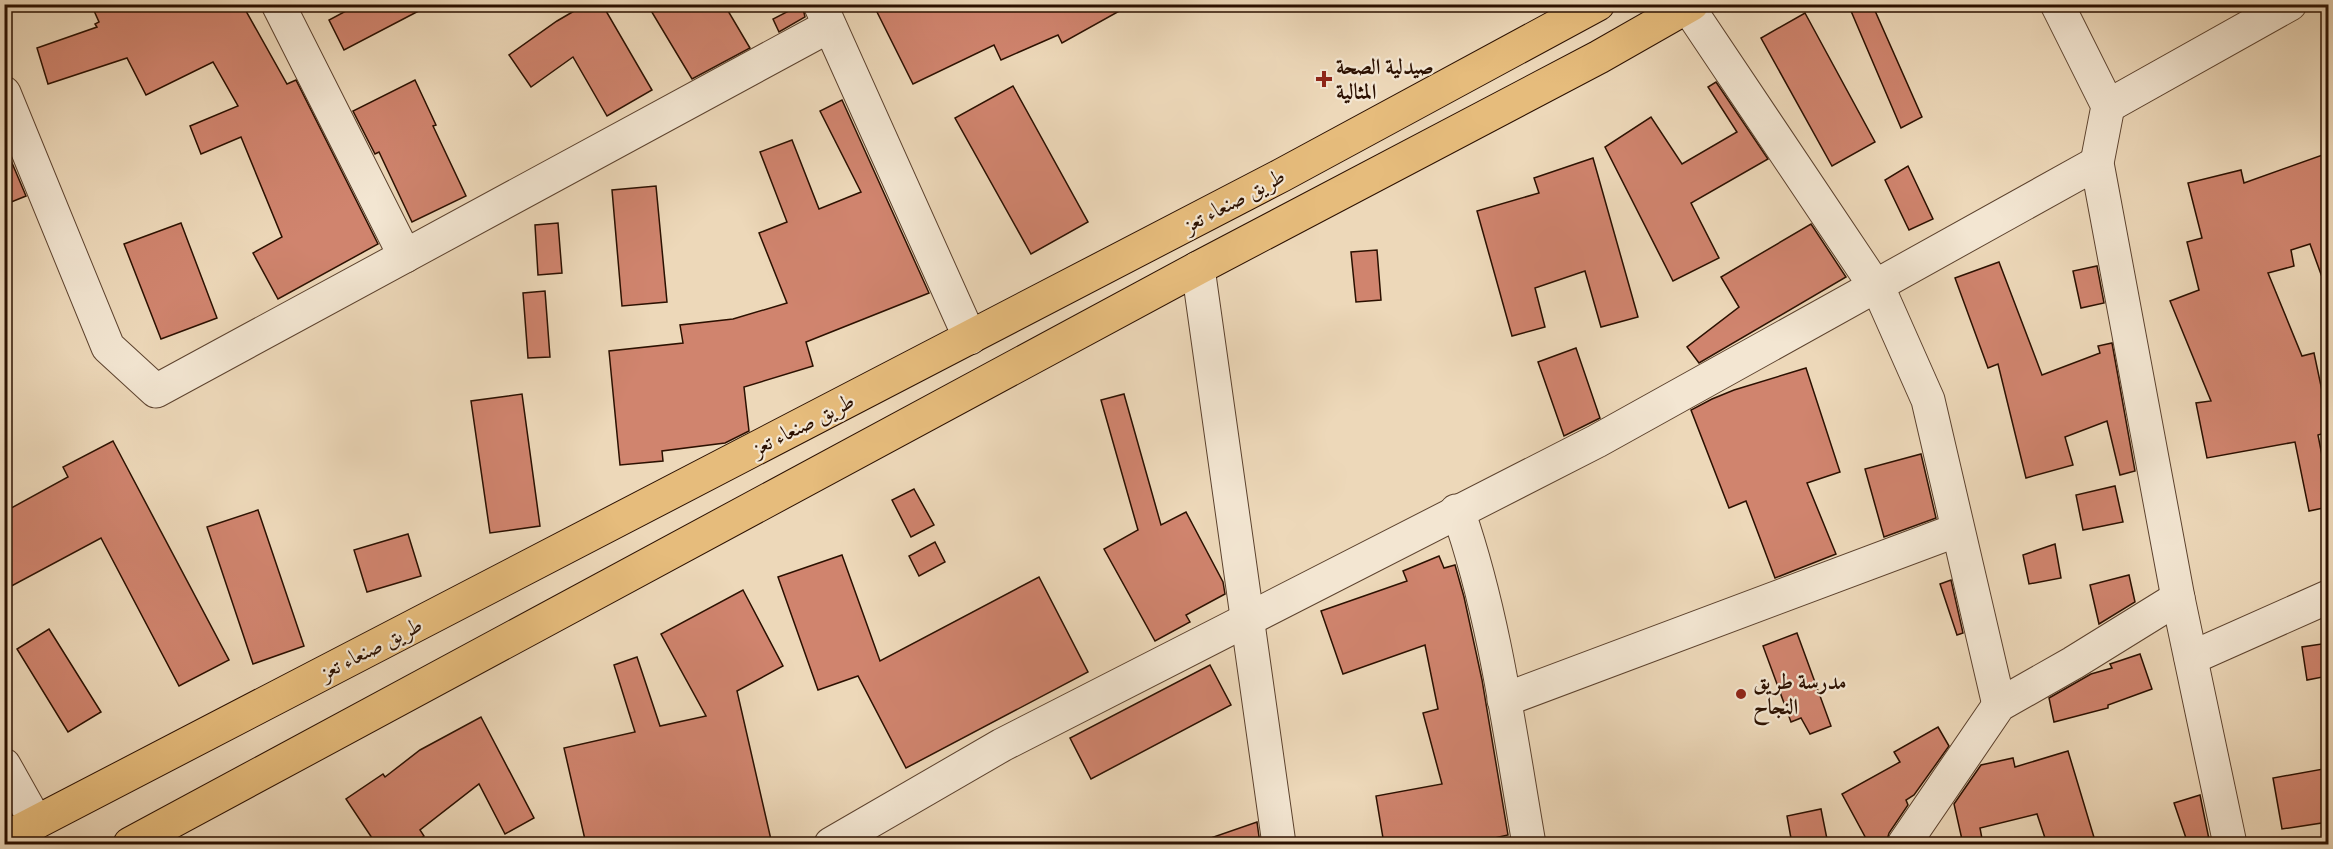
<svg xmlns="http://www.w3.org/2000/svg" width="2333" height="849" font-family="'IM FELL Great Primer',Amiri,serif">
<rect width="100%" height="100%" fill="#edd8b9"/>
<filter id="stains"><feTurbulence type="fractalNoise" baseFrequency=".00333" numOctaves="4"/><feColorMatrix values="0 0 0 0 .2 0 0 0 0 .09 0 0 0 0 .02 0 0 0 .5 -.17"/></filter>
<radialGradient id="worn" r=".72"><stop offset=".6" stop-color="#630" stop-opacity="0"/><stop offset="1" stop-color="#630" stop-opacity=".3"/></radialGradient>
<g fill="#d0846e" stroke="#2b1000" stroke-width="1.5">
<polygon points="91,4 242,4 287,84 296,80 378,244 278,299 253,253 282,237 241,137 201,154 190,126 238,106 213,62 146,95 127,58 48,84 37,48 97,27 95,24 99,22"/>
<polygon points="359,4 432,4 344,50 329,20"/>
<polygon points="586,4 602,4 652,90 607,116 573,57 531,87 509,55 557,21"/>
<polygon points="647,4 724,4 750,48 692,79"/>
<polygon points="802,4 805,17 779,32 773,19"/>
<polygon points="873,4 1132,4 1062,43 1058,35 1001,60 994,45 913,84"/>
<polygon points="1848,4 1872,4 1922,117 1901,128"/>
<polygon points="1805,13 1875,142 1832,166 1761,38"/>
<polygon points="415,80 436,125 433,126 466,196 412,222 379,152 375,154 353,111"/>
<polygon points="1716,82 1768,159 1691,203 1719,258 1673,281 1605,147 1651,117 1682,164 1737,132 1708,87"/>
<polygon points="1013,86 1088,222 1031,254 955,118"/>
<polygon points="842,100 929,293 806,342 813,366 744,387 749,431 725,443 662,451 663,461 620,465 609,351 683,343 680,325 733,319 787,303 759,233 787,222 760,152 792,140 819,209 861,192 820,111"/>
<polygon points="4,144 26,196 4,205"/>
<polygon points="2328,153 2328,288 2326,288 2310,244 2291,250 2294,266 2268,273 2302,356 2314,353 2328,419 2328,432 2318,435 2328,487 2328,507 2309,511 2295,442 2207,458 2196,403 2211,401 2170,301 2199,290 2187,242 2202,238 2188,183 2241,170 2244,183"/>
<polygon points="1593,158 1638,317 1601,327 1585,271 1535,288 1545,327 1512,336 1477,211 1539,193 1534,178"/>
<polygon points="1908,166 1933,219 1909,230 1885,180"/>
<polygon points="656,186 667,302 622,306 612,190"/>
<polygon points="181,223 217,318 161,339 124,244"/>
<polygon points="558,223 562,273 538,275 535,225"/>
<polygon points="1811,224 1846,277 1699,363 1687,347 1739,307 1721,277"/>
<polygon points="1377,250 1381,300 1356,302 1351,252"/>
<polygon points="1999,262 2042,375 2100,353 2098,346 2112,343 2135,471 2120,475 2107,421 2065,437 2073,465 2026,478 1998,364 1988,368 1955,278"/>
<polygon points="2097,266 2104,303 2081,308 2073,271"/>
<polygon points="545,291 550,357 528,358 523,293"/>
<polygon points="1576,348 1600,418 1564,436 1538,362"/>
<polygon points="1806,368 1840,472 1807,483 1836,554 1775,578 1746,501 1729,508 1691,410 1712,399 1734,390"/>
<polygon points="522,394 540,526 490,533 471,401"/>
<polygon points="1124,394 1161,525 1186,512 1223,582 1225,594 1186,615 1190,622 1155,641 1104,549 1138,530 1101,400"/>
<polygon points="113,441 229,660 179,686 101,538 4,590 4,512 68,477 63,467"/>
<polygon points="1921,454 1936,518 1884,537 1865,469"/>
<polygon points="2115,486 2123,522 2083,530 2076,495"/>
<polygon points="914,489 934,525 911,537 892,500"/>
<polygon points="258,510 304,646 253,664 207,527"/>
<polygon points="408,534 421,576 367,592 354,550"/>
<polygon points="935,542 945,562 919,576 909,556"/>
<polygon points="2055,544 2061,578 2029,584 2023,555"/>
<polygon points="842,555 880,661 1039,577 1088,672 906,768 858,676 818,690 778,577"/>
<polygon points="1439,556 1444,568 1455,565 1464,597 1482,680 1508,835 1468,844 1384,844 1376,796 1442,784 1423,713 1438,709 1425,645 1343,674 1321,611 1407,581 1403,571"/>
<polygon points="2129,575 2135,602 2099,624 2090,585"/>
<polygon points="1951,580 1963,633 1957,635 1940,584"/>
<polygon points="743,590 783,666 737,691 772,844 586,844 564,748 635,732 614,665 637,657 660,726 706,716 661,634"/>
<polygon points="49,629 101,712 68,732 17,649"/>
<polygon points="1797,633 1831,726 1810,734 1801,718 1791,722 1763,646"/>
<polygon points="2328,643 2328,676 2307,680 2302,647"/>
<polygon points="2140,654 2152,689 2108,705 2108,708 2054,722 2049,698 2091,674 2112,668 2110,664"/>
<polygon points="1210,665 1231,705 1091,779 1070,738"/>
<polygon points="481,717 534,818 505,834 479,784 420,830 424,836 412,844 376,844 346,799 383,774 385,777 420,750"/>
<polygon points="1938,727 1949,746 1914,795 1906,800 1908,805 1889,833 1886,844 1869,844 1842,794 1900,762 1894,752"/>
<polygon points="2068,751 2096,844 2047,844 2037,814 1980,828 1983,844 1963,844 1954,804 1981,765 2013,758 2015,767"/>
<polygon points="2323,769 2328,800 2328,822 2282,829 2273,778"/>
<polygon points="2200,795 2210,844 2188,844 2174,803"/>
<polygon points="1821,809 1828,844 1792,844 1787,816"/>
<polygon points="1257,822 1260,844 1202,844 1202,841"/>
</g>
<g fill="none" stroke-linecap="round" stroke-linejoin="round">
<defs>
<g id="minor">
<polyline points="278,4 405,256"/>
<polyline points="820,4 970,338"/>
<polyline points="2057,4 2108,106 2097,163 2178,598 2230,844"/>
<polyline points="1688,7 1875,286 1877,285 1928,400 1999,705"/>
<polyline points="4,93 108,347 156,391 829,26"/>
<polyline points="2108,106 2290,4"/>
<polyline points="1198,268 1279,844"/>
<path d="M1456 511H1458C1495 617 1510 735 1529 844"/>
<polyline points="2191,658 2328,597"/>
<polyline points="1504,700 1957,530"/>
<polyline points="4,765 36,822"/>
<polyline points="831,844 1002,745 1597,441 2097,163"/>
<polyline points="1904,844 1999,705 2073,663 2178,598"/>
</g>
<g id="highway">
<polyline points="4,839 1282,175 1598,4"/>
<polyline points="130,844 1198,268 1599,57 1692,4"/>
</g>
</defs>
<use href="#minor" stroke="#5c422e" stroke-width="35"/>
<use href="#highway" stroke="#2b1000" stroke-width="35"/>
<use href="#minor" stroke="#f3e6d2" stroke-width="33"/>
<use href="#highway" stroke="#e6bc7c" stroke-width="33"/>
</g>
<g fill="#8f2418" stroke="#f3e6d2" stroke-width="2">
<path d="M1321 70h6v6h6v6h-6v6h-6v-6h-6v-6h6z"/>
<circle cx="1741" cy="694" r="6"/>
</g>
<g text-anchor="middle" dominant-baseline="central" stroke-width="4.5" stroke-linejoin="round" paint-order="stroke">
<g font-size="22" font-weight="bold" fill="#2b1000" stroke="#f3e6d2" text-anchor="start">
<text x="1336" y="66">صيدلية الصحة<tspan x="1336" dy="25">المثالية</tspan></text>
<text x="1753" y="681">مدرسة طريق<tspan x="1753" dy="25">النجاح</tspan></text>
</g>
<g font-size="22" fill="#2b1000" stroke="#f3e6d2">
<text transform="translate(1234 200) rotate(-28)">طريق صنعاء تعز</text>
<text transform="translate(803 424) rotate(-27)">طريق صنعاء تعز</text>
<text transform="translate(371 648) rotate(-27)">طريق صنعاء تعز</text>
</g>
</g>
<rect width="2333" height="849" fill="none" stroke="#edd8b9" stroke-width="24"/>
<rect x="6" y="6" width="2321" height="837" fill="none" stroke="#2b1000" stroke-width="3"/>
<rect x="12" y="12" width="2309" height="825" fill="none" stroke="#2b1000" stroke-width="1.5"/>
<rect width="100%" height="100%" filter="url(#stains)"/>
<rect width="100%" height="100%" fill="url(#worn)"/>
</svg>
